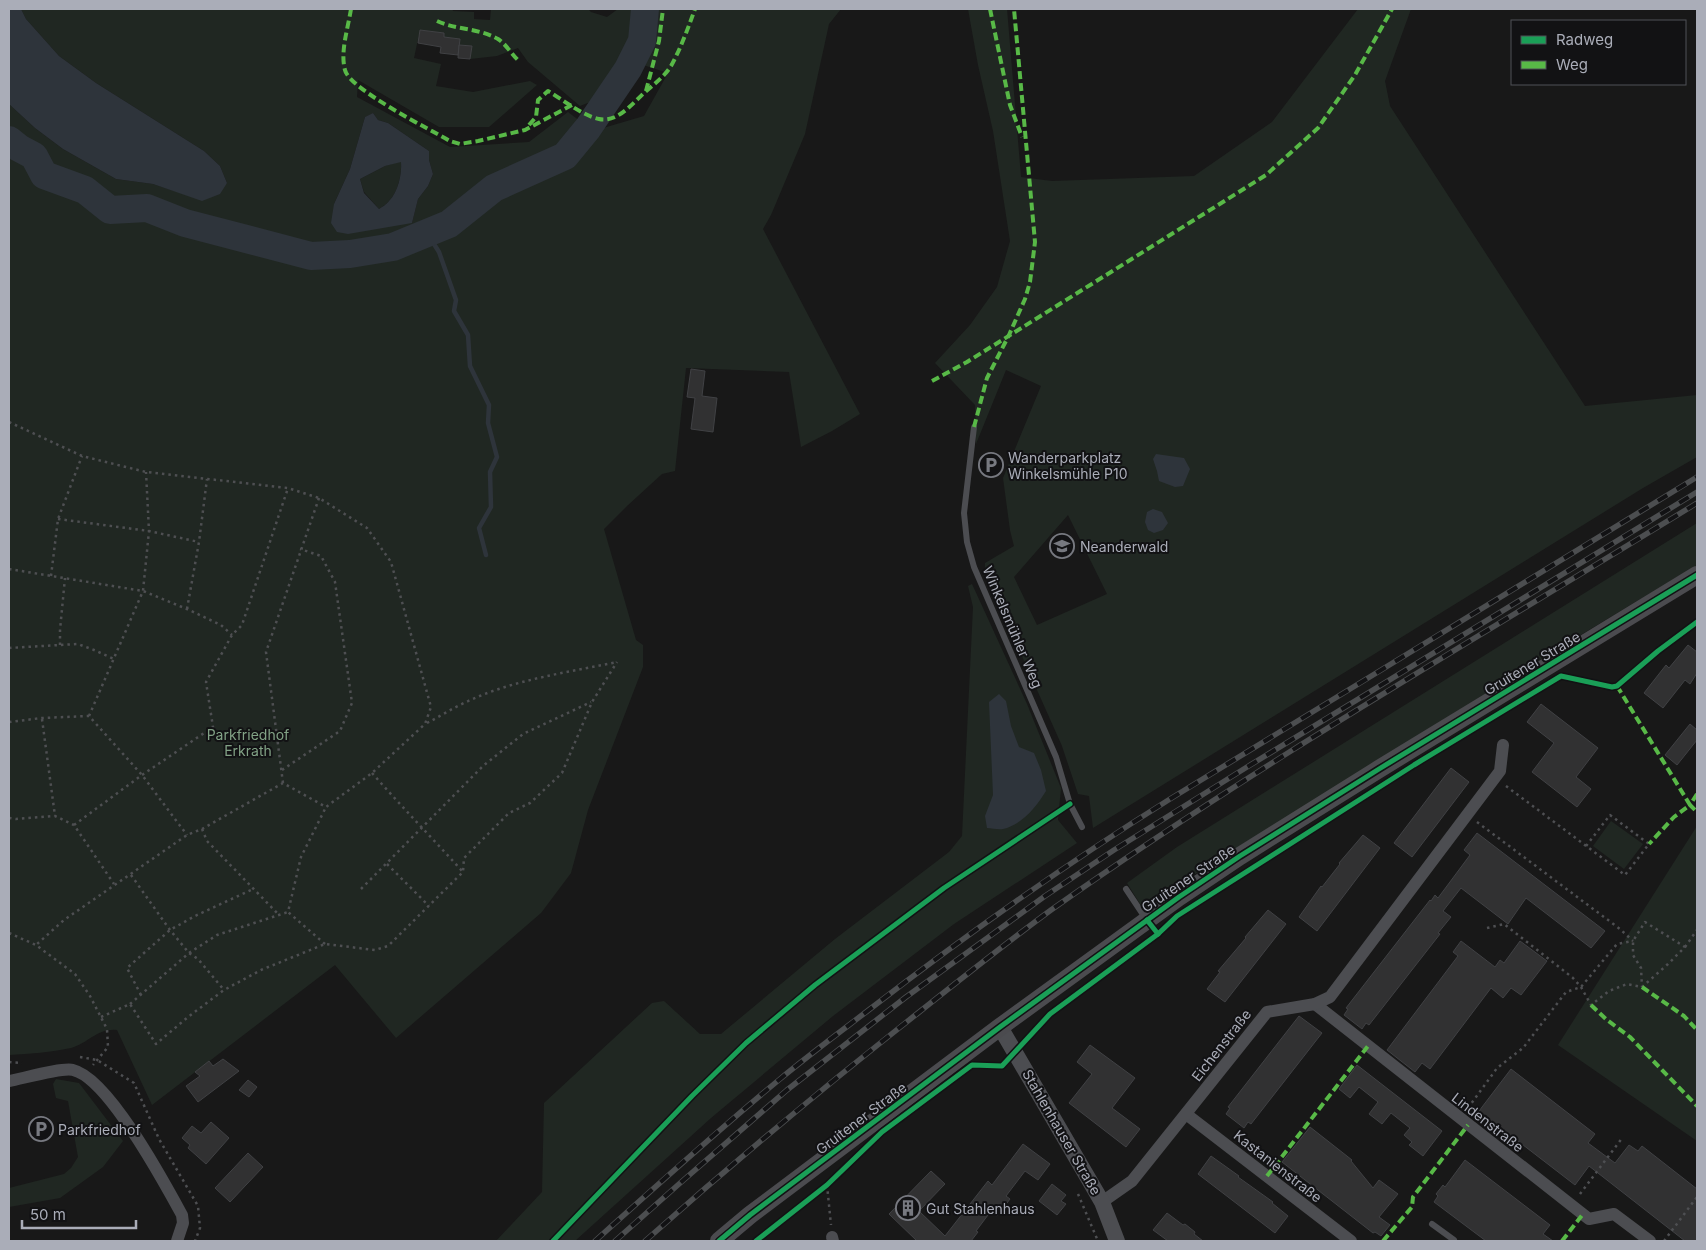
<svg xmlns="http://www.w3.org/2000/svg" width="1706" height="1250" font-family="Inter,sans-serif">
<rect width="100%" height="100%" fill="#181818"/>
<g fill="#202722" fill-rule="evenodd">
<path d="M21 9H452L453 11 474 12V19L490 20 491 9H588L591 12 607 17 618 9H841L829 24 805 134 771 215 763 229 860 414 832 431 801 447 789 372 686 368 675 471 662 474 627 506 604 529 636 640 643 645V667L588 810 571 873 541 913 396 1038 335 965 152 1105 117 1030C97 1028 89 1043 71 1048 51 1052 30 1054 9 1055V104L35 128 63 149 116 179 153 184 202 200 227 183 220 166 204 151 96 83 59 56 26 19ZM420 30 444 33V37L460 39 459 45 472 46 470 59 497 56 518 48 528 62 580 106 590 102 604 112 634 62 668 73 644 116 593 131 568 112 529 142 450 147 357 97 358 80 439 127H489L537 85 530 81 473 92 436 86 441 64 414 58ZM373 113 378 120 388 123 429 151V160L433 174 428 186 418 199 412 223 334 204 350 169 365 117Z"/>
<path d="M968 9H1007L1021 177 1052 181 1194 176 1272 122 1358 9H1411L1385 81 1390 106 1585 406 1697 395V457L1643 488 1093 828 1089 796 1078 794 1062 746 985 573V563L1014 546 1010 530 1003 478 1041 386 1006 370 976 444 975 405 935 363 970 325 997 287 1010 241 993 131 978 65ZM1068 515 1107 594 1037 625 1014 577Z"/>
<path d="M401 161C402 174 398 192 389 201 387 204 382 207 379 209L364 192 360 179 385 166Z"/>
<polygon points="1697,523 1697,565 1559,648 1142,907 1127,883 1177,847"/>
<polygon points="972,584 1027,704 1061,788 1058,820 1077,843 954,924 833,1016 711,1118 575,1241 496,1241 542,1192 544,1103 652,1003 664,1001 700,1034 721,1034 835,939 949,852 962,836 973,607 968,586"/>
<polygon points="1611,821 1643,844 1624,869 1593,846"/>
<polygon points="1697,826 1697,1141 1558,1045"/>
<polygon points="56,1079 79,1083 123,1141 103,1167 60,1198 9,1207 9,1188 64,1174 71,1168 78,1157 68,1101 56,1098 53,1084"/>
</g>
<g fill="#2e343b" fill-rule="evenodd">
<polygon points="9,9 21,9 26,19 59,56 96,83 204,151 220,166 227,183 220,194 202,201 153,184 116,179 63,149 35,128 9,104"/>
<path d="M373 113 378 120 388 123 429 151V160L433 174 428 186 418 199 412 223 348 234 337 232 331 223 334 204 350 169 365 117ZM401 162C402 174 398 192 389 201 387 204 382 207 379 209L364 193 360 179 385 166Z"/>
<polygon points="1156,454 1184,458 1190,469 1183,486 1175,487 1159,481 1157,471 1153,459"/>
<polygon points="1153,509 1162,512 1168,523 1163,530 1154,533 1148,530 1145,522 1147,512"/>
<path d="M999 694 1006 701 1011 726 1019 747 1034 753 1041 770 1046 791C1036 807 1023 824 1003 829 998 830 992 828 987 828L985 816 993 795 989 702Z"/>
</g>
<g fill="none" stroke-linecap="round" stroke-linejoin="round">
<polyline stroke="#2e343b" stroke-width="4.5" points="427,233 439,252 456,300 454,311 468,335 470,366 489,405 488,423 497,457 490,472 491,507 479,528 486,555"/>
<polyline stroke="#2e343b" stroke-width="28" points="9,140 19,148 34,156 44,175 85,190 110,210 147,208 185,223 311,256 350,254 393,247 449,224 494,188 565,156 588,128 628,69 642,41 645,9"/>
</g>
<g fill="#313132" stroke="#404144">
<polygon points="420,30 444,33 444,37 460,39 458,55 440,53 441,47 418,43"/>
<polygon points="459,45 472,46 470,59 458,58"/>
<polygon points="691,369 705,371 702,396 717,398 713,432 691,429 695,398 687,397"/>
<polygon points="1688,645 1697,652 1697,673 1690,684 1685,680 1663,708 1644,693 1666,665 1669,668"/>
<polygon points="1541,704 1598,748 1576,777 1591,789 1577,807 1532,772 1554,743 1527,722"/>
<polygon points="1690,724 1697,730 1697,740 1677,765 1665,755"/>
<polygon points="1451,768 1469,782 1412,857 1394,843"/>
<polygon points="1477,833 1605,931 1591,948 1526,898 1508,924 1461,888 1443,911 1451,917 1438,933 1440,934 1369,1025 1366,1023 1362,1029 1344,1015 1348,1009 1346,1008 1430,900 1431,901 1435,895 1438,898 1470,855 1464,850"/>
<polygon points="1363,835 1380,848 1317,931 1299,917 1321,886 1322,887 1340,864 1339,863"/>
<polygon points="1268,910 1286,924 1225,1002 1207,989 1220,972 1218,971 1246,938 1245,937"/>
<polygon points="1461,941 1495,967 1500,960 1504,963 1520,941 1547,961 1521,995 1511,988 1503,998 1491,988 1430,1069 1422,1063 1415,1072 1387,1050 1458,956 1453,952"/>
<polygon points="1299,1016 1322,1033 1251,1124 1248,1122 1244,1128 1226,1114 1230,1108 1228,1107"/>
<polygon points="1090,1045 1135,1078 1112,1108 1140,1129 1126,1147 1069,1103 1092,1074 1077,1062"/>
<polygon points="223,1059 239,1071 198,1102 186,1086 200,1076 195,1072 209,1061 213,1066"/>
<polygon points="1357,1065 1442,1131 1423,1156 1409,1145 1412,1142 1404,1135 1410,1128 1391,1113 1382,1124 1369,1114 1378,1102 1359,1087 1350,1098 1339,1089"/>
<polygon points="1511,1069 1595,1134 1588,1143 1615,1163 1629,1145 1638,1151 1642,1146 1697,1189 1697,1241 1685,1241 1589,1166 1575,1185 1479,1111"/>
<polygon points="248,1080 257,1087 249,1097 239,1090"/>
<polygon points="211,1122 229,1138 206,1164 188,1148 190,1145 182,1138 192,1126 201,1133"/>
<polygon points="1310,1127 1352,1160 1351,1161 1373,1188 1379,1180 1398,1194 1379,1217 1390,1225 1381,1236 1375,1232 1373,1233 1282,1162"/>
<polygon points="1023,1144 1050,1164 1038,1180 1025,1171 1006,1196 1010,1199 997,1216 991,1211 976,1231 978,1232 971,1241 917,1241 889,1214 931,1171 945,1184 919,1211 945,1236 988,1181 992,1185"/>
<polygon points="248,1153 263,1167 230,1202 215,1188"/>
<polygon points="1211,1156 1239,1176 1238,1177 1273,1202 1272,1203 1288,1216 1275,1233 1198,1174"/>
<polygon points="1465,1160 1550,1225 1543,1234 1553,1241 1486,1241 1434,1202 1438,1196 1436,1194 1443,1185 1445,1187"/>
<polygon points="1052,1184 1066,1195 1061,1201 1066,1204 1057,1215 1039,1201"/>
<polygon points="1167,1213 1183,1225 1185,1224 1195,1232 1194,1234 1203,1241 1168,1241 1153,1230"/>
</g>
<g fill="none" stroke-linecap="round" stroke-linejoin="round">
<g stroke="#4e4f52" stroke-width="2.5" stroke-dasharray="2.5 4" stroke-linecap="butt">
<polyline points="9,422 82,456 146,472 288,488 319,498 367,528 391,562 431,707 425,724 372,773 326,807 283,783 202,829 187,835 64,920 36,945"/>
<polyline points="58,519 149,531 199,542"/>
<polyline points="9,569 143,591 187,609 221,625 232,635"/>
<polyline points="51,576 58,519 82,456"/>
<polyline points="187,609 199,542 207,479"/>
<polyline points="60,645 60,630 65,578"/>
<polyline points="9,648 78,644 94,650 114,659"/>
<polyline points="89,716 143,591 149,531 146,472"/>
<polyline points="42,719 55,816"/>
<polyline points="9,722 42,718 89,716 142,775 187,835"/>
<path d="M427 723C439 717 451 709 464 703 511 680 565 673 617 662"/>
<polyline points="282,770 340,731 352,703 335,582 321,556 300,549"/>
<path d="M372 773C402 807 433 839 463 872"/>
<polyline points="283,783 266,652 319,498"/>
<polyline points="1506,786 1625,875 1649,844 1610,815 1586,846"/>
<polyline points="9,818 16,819 55,816 74,825 114,884"/>
<polyline points="1477,822 1620,929 1633,941"/>
<polyline points="74,825 142,775 213,727 206,682 232,635 242,625 288,488"/>
<polyline points="202,829 207,841 279,915"/>
<polyline points="387,864 429,906"/>
<polyline points="131,875 170,930 189,953 198,959 224,990"/>
<polyline points="361,889 483,766 523,734 591,702"/>
<polyline points="1487,928 1504,924 1573,978 1581,987 1591,1005 1609,991 1627,984 1642,987 1668,964 1685,947 1645,922 1633,941 1633,955 1641,968 1642,987"/>
<polyline points="9,933 36,945 75,974 90,996 107,1029 108,1047 93,1065"/>
<polyline points="325,944 288,912 301,857 326,807"/>
<polyline points="1685,947 1697,930"/>
<polyline points="141,995 127,968 170,930 195,916 253,889"/>
<polyline points="130,1004 189,953 217,935 288,912"/>
<polyline points="101,1017 130,1004 156,1044 188,1017 224,990 261,970 325,944 375,950 388,946 463,872 464,858 509,813 530,803 562,773 592,702 617,662"/>
<polyline points="80,1057 97,1060 134,1083 159,1139 198,1206 200,1228 195,1241"/>
<polyline points="9,1062 22,1063"/>
<polyline points="1468,1108 1497,1068 1523,1048 1566,992 1581,987 1617,944 1633,941"/>
<polyline points="827,1185 831,1225"/>
<polyline points="1078,1194 1098,1241"/>
<polyline points="1580,1194 1623,1137"/>
<polyline points="1664,1241 1697,1197"/>
</g>
<g stroke="#4c4d51" stroke-width="6">
<polyline points="974,427 964,513 967,542 974,567 1056,757 1070,804 1082,827"/>
<polyline points="1126,889 1146,919"/>
<polyline points="1432,1224 1454,1240"/>
</g>
<g stroke="#4c4d51" stroke-width="12">
<polyline points="1315,1004 1589,1219 1614,1214 1650,1241"/>
<path d="M9 1081C21 1079 63 1067 73 1070 108 1078 164 1182 182 1215L183 1223 177 1241"/>
<polyline points="1186,1114 1351,1241"/>
<polyline points="1102,1202 1132,1181 1267,1012 1315,1004 1330,997 1500,771 1503,745"/>
<polyline points="832,1237 833,1241"/>
</g>
<polyline stroke="#4c4d51" stroke-width="16" points="1000,1027 1102,1202 1117,1241"/>
<polyline stroke="#4b4b4f" stroke-width="18" points="719,1241 750,1215 1000,1027 1179,897 1240,856 1379,769 1697,575"/>
<defs>
<g id="rail">
<path d="M595 1241C656 1186 717 1131 780 1079 809 1055 840 1032 870 1009 967 934 1066 864 1170 799L1697 477"/>
<polyline points="615,1241 679,1184 787,1090 906,997 1045,896 1114,850 1247,767 1697,492"/>
<path d="M645 1241C734 1162 825 1086 918 1013 962 978 1006 943 1051 910 1259 763 1481 636 1697 503"/>
</g>
</defs>
<use href="#rail" stroke="#4c4e50" stroke-width="5.5"/>
<use href="#rail" stroke="#121214" stroke-width="4" stroke-dasharray="11" stroke-linecap="butt"/>
<g stroke="#58b947" stroke-width="4" stroke-dasharray="8 4" stroke-linecap="butt">
<path d="M351 9C348 28 340 52 345 70 349 89 431 130 450 141L460 144 478 141 525 130 572 105"/>
<polyline points="990,9 1010,105 1022,137"/>
<path d="M437 21C456 30 479 28 498 39 506 44 512 55 520 62"/>
<polyline points="646,91 659,41 663,9"/>
<path d="M529 125 536 117 538 100 548 91C562 99 583 116 599 119 617 123 632 104 644 93 654 84 664 77 671 66 681 48 688 28 695 9"/>
<polyline points="932,381 967,362 1266,175 1318,128 1355,75 1392,9"/>
<polyline points="974,427 987,378 1009,335 1025,299 1030,282 1035,242 1014,9"/>
<polyline points="1617,686 1690,805 1674,817 1649,844"/>
<polyline points="1697,794 1690,805 1697,812"/>
<polyline points="1642,987 1684,1016 1697,1030"/>
<polyline points="1591,1005 1607,1020 1630,1037 1697,1106"/>
<polyline points="1267,1176 1368,1046"/>
<polyline points="1383,1241 1412,1207 1413,1197 1468,1125"/>
<polyline points="1562,1241 1583,1214"/>
</g>
<defs>
<g id="cycleway">
<polyline points="1147,920 1158,934 1177,916 1414,765 1561,676 1612,687 1617,686 1658,651 1697,622"/>
<polyline points="553,1241 692,1096 746,1043 815,985 944,888 1070,804"/>
<polyline points="719,1241 750,1215 1000,1027 1179,897 1240,856 1379,769 1697,575"/>
<polyline points="756,1241 827,1185 882,1132 972,1065 1002,1066 1050,1014 1158,934"/>
</g>
</defs>
<use href="#cycleway" stroke="#121214" stroke-width="8"/>
<use href="#cycleway" stroke="#1a9f57" stroke-width="5"/>
</g>
<defs>
<symbol id="parking-ring" viewBox="-11 -11 22 22"><circle r="9.5" fill="#121214" stroke="#777980" stroke-width="1.5"/><path d="M-3.5-5.5H1a3.5 3.5 0 0 1 0 7H-1V5.5H-3.5ZM-1-3.4V-.6H.8a1.4 1.4 0 0 0 0-2.8Z" fill="#777980"/></symbol>
<symbol id="school-ring" viewBox="-11 -11 22 22"><circle r="9.5" fill="#121214" stroke="#777980" stroke-width="1.5"/><path d="M0-5L7-2L0 1L-7-2ZM-4 1L0 2.5L4 1V4Q0 6-4 4Z" fill="#777980"/></symbol>
<symbol id="building-ring" viewBox="-11 -11 22 22"><circle r="9.5" fill="#121214" stroke="#777980" stroke-width="1.5"/><path d="M-4-6H4V6H1V3H-1V6H-4ZM-2.5-4.3h1.7v1.8h-1.7ZM.8-4.3h1.7v1.8H.8ZM-2.5-1h1.7V.8h-1.7ZM.8-1h1.7V.8H.8Z" fill="#777980"/></symbol>
</defs>
<g fill-rule="evenodd">
<use href="#parking-ring" x="977" y="451" width="28" height="28"/>
<use href="#school-ring" x="1048" y="532" width="28" height="28"/>
<use href="#parking-ring" x="27" y="1115" width="28" height="28"/>
<use href="#building-ring" x="894" y="1194" width="28" height="28"/>
</g>
<g text-anchor="middle" dominant-baseline="central" stroke-width="4" stroke-linejoin="round" paint-order="stroke">
<g font-size="14" fill="#aaadb8" stroke="#121214" text-anchor="start">
<text x="1008" y="457">Wanderparkplatz<tspan x="1008" dy="16">Winkelsmühle P10</tspan></text>
<text x="1080" y="546">Neanderwald</text>
<text x="58" y="1129">Parkfriedhof</text>
<text x="926" y="1208">Gut Stahlenhaus</text>
</g>
<g font-size="14" fill="#aaadb8" stroke="#121214">
<text transform="translate(1013 627) rotate(67)">Winkelsmühler Weg</text>
<text transform="translate(1532 663) rotate(-31)">Gruitener Straße</text>
<text transform="translate(1188 878) rotate(-34)">Gruitener Straße</text>
<text transform="translate(1221 1045) rotate(-52)">Eichenstraße</text>
<text transform="translate(861 1118) rotate(-37)">Gruitener Straße</text>
<text transform="translate(1488 1122) rotate(38)">Lindenstraße</text>
<text transform="translate(1062 1132) rotate(60)">Stahlenhauser Straße</text>
<text transform="translate(1278 1166) rotate(38)">Kastanienstraße</text>
</g>
<g font-size="14" fill="#82a286" stroke="#121214">
<text x="248" y="734">Parkfriedhof<tspan x="248" dy="16">Erkrath</tspan></text>
</g>
</g>
<rect width="1706" height="1250" fill="none" stroke="#aaadb8" stroke-width="20"/>
<rect x="1511" y="20" width="175" height="65" fill="#121214" stroke="#4f5056"/>
<rect x="1521" y="36" width="25" height="8" fill="#1a9f57" stroke="#4f5056"/>
<text x="1556" y="45" font-size="15" fill="#aaadb8">Radweg</text>
<rect x="1521" y="61" width="25" height="8" fill="#58b947" stroke="#4f5056"/>
<text x="1556" y="70" font-size="15" fill="#aaadb8">Weg</text>
<path d="M22 1220v8h114v-8" fill="none" stroke="#aaadb8" stroke-width="2.5"/>
<text x="30" y="1220" font-size="15" fill="#aaadb8" stroke="#121214" stroke-width="4" paint-order="stroke">50 m</text>
</svg>
